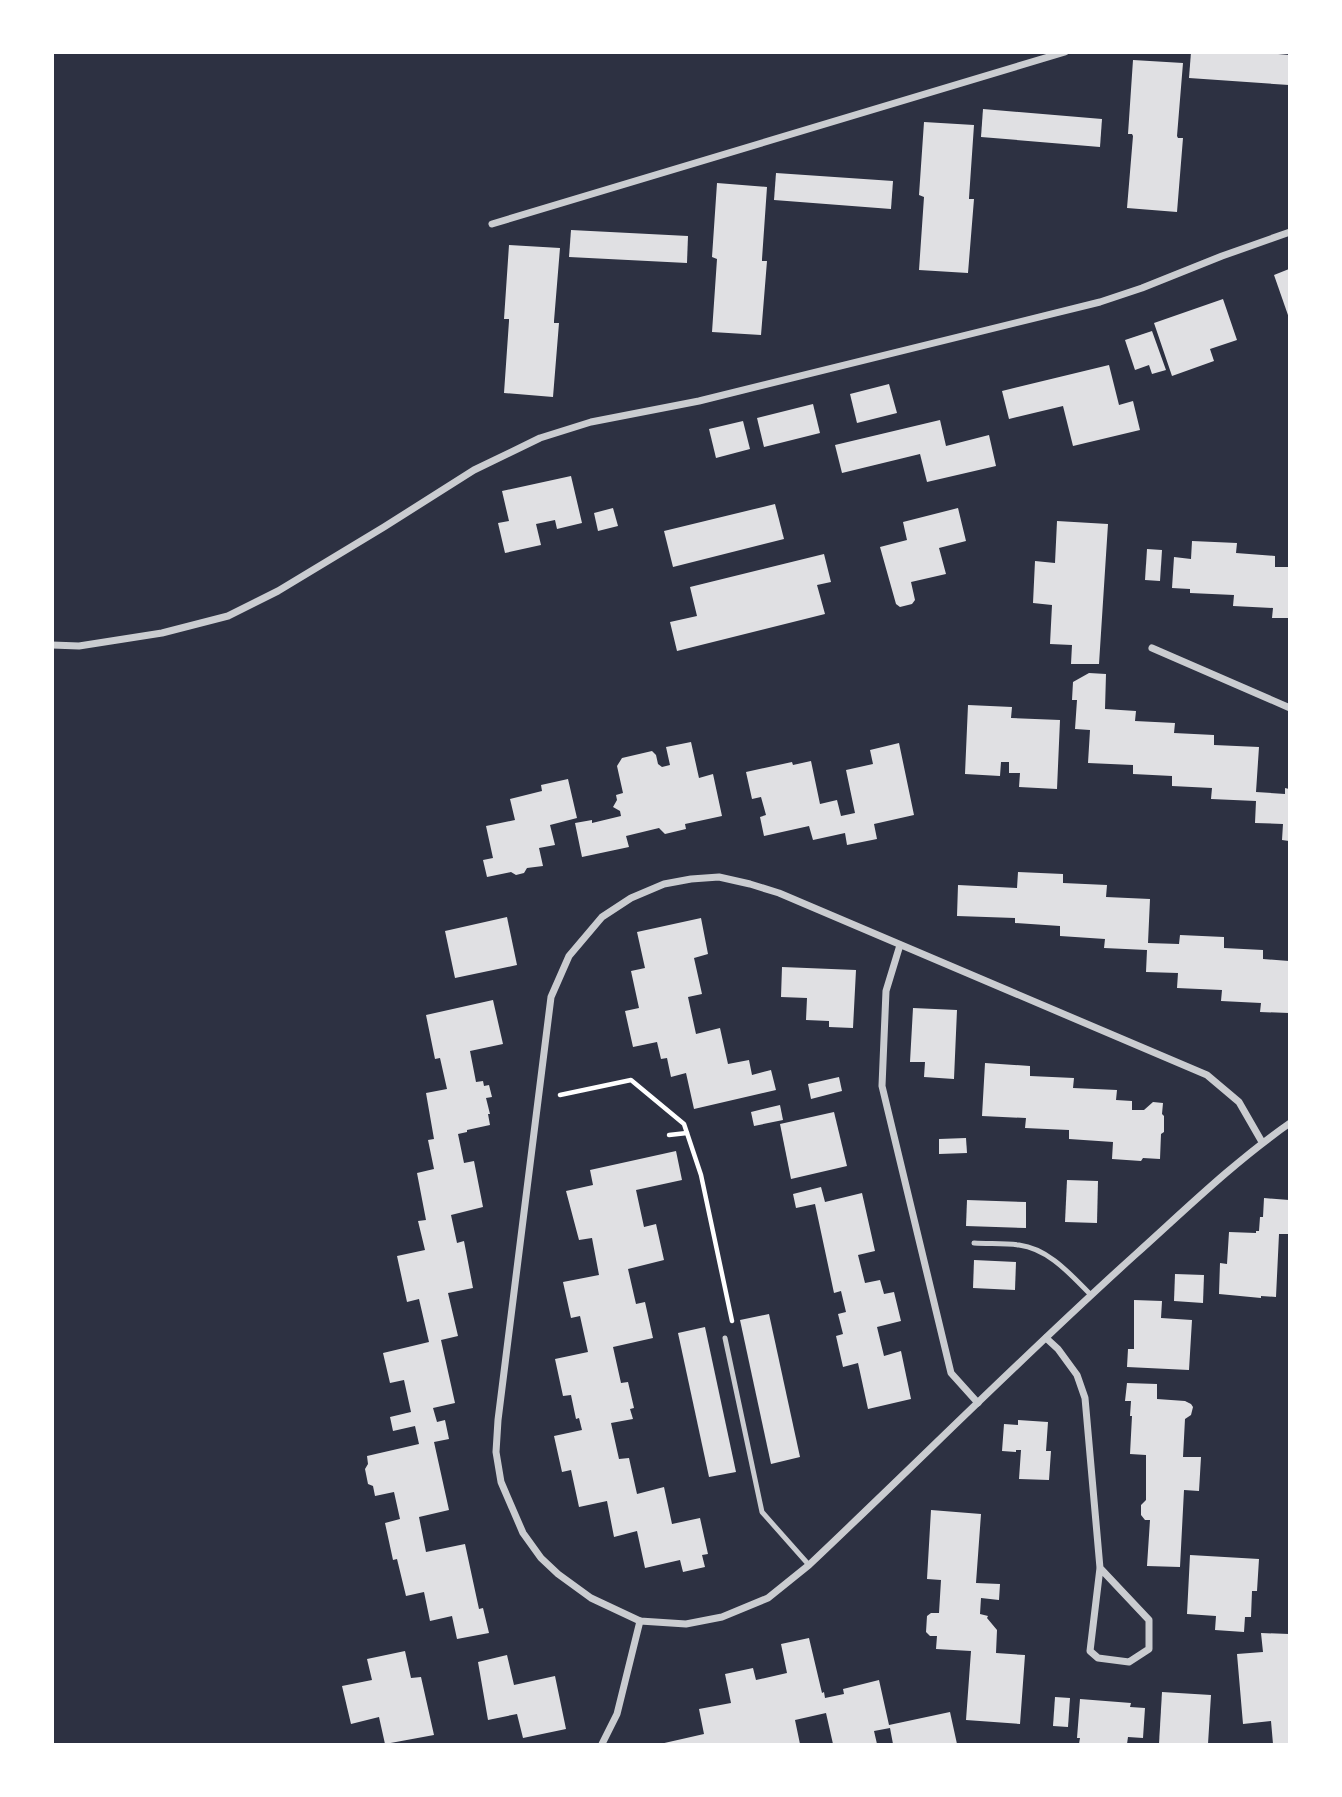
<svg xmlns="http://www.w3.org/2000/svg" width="1342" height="1797" font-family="Poppins,sans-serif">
<rect width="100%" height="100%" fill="#2d3142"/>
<g fill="#e0e0e3">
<polygon points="1191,52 1257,52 1289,55 1289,85 1189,78"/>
<polygon points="1133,60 1183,63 1177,136 1178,138 1183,138 1177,212 1127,208 1133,136 1132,134 1128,134"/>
<polygon points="983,109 1102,119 1100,147 981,137"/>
<polygon points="924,122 974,125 969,198 969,199 974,199 968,273 919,270 924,197 919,195"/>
<polygon points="776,173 893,181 891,209 774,200"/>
<polygon points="717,183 767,187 762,259 762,261 767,261 761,335 712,332 717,259 712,257"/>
<polygon points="571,230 688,236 687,263 569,257"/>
<polygon points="509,245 560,248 554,321 554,323 559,323 553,397 504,393 509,321 509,319 504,319"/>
<polygon points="1289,269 1289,318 1274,275"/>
<polygon points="1223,299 1237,340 1210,349 1214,361 1172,376 1154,323"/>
<polygon points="1152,331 1166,370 1152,374 1149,365 1135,370 1125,340"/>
<polygon points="1109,365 1119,405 1133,401 1140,430 1073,446 1063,406 1009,419 1002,391"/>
<polygon points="889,384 897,413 857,423 850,394"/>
<polygon points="813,404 820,433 764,447 757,418"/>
<polygon points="940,420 946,446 989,435 996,466 927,482 920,454 842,473 835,445"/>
<polygon points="743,421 750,449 716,458 709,429"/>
<polygon points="571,476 582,523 557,529 555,520 536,524 541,545 505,553 498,523 509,521 502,491"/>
<polygon points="775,504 784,539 673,567 664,531"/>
<polygon points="613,508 618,526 598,531 594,513"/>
<polygon points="958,508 966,541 939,548 946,574 911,582 915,600 912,604 900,607 896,604 880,547 907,540 903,522"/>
<polygon points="1057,521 1108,524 1099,664 1071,664 1072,645 1050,644 1052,605 1033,603 1035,561 1055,563"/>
<polygon points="1192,541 1237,543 1236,553 1275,556 1275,567 1289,567 1289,618 1272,618 1273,608 1233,606 1234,595 1190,593 1190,589 1172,588 1174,557 1191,559"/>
<polygon points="1147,549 1162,550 1160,581 1145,580"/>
<polygon points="824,554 831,582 817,585 825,614 677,651 670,622 697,616 690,587"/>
<polygon points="1089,673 1106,674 1105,709 1136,711 1135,721 1175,723 1174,733 1214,735 1214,745 1259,747 1256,792 1285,794 1285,788 1289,789 1289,841 1282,840 1283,824 1255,823 1256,801 1211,799 1212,788 1172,786 1172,776 1133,774 1133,765 1088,763 1090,730 1075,729 1077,700 1072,700 1073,682"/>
<polygon points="968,705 1012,707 1011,718 1060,720 1057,789 1019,787 1020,773 1009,773 1009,762 1001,762 1000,776 965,774"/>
<polygon points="691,742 699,778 713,774 722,816 685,824 686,829 665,834 659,828 626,836 629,847 582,857 575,823 592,820 592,823 621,816 620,811 613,807 617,800 616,795 623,793 617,766 622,758 652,751 656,755 658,764 662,767 670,765 666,747"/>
<polygon points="899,743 914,815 874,824 877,839 847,845 845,833 813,840 809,826 764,836 760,817 766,815 761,797 752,799 746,772 792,762 793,765 811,761 820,804 837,800 841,816 855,813 846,770 873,764 870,750"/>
<polygon points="568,779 577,818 550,825 555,845 539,848 543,866 527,868 524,873 516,875 511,872 487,877 483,860 493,858 486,826 515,820 510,799 542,791 541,785"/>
<polygon points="1018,872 1063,874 1063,883 1107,885 1106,897 1150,899 1148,943 1179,944 1180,935 1224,937 1224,948 1263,950 1263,959 1289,961 1289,1013 1260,1012 1261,1003 1221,1001 1222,990 1177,988 1178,973 1146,972 1147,950 1104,948 1105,939 1060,936 1060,926 1015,923 1015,918 957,916 958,885 1017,888"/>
<polygon points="507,917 517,965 455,978 445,931"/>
<polygon points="701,918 708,954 694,958 702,994 688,997 696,1034 720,1028 728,1064 749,1060 752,1075 771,1070 776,1090 694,1109 686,1073 671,1077 667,1058 661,1059 657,1042 633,1047 625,1011 639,1008 631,971 645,968 637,932"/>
<polygon points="782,967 856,970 853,1028 829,1027 829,1021 806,1020 807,998 781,997"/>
<polygon points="493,1000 503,1044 470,1051 476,1082 483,1081 484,1086 489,1085 492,1097 486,1098 490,1114 488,1114 490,1125 467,1130 467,1132 458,1134 464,1163 474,1161 483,1207 451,1215 457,1243 464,1241 473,1288 448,1293 458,1336 441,1340 455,1403 433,1408 437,1422 445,1420 449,1439 434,1442 449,1510 419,1517 426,1552 465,1544 479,1609 483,1608 489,1633 457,1639 452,1616 430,1621 424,1592 406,1596 397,1559 393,1560 385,1523 400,1519 394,1492 375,1496 373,1486 368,1484 365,1469 368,1464 367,1456 419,1444 415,1426 393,1431 390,1417 411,1412 404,1380 390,1383 383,1353 429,1342 419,1299 407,1302 397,1256 425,1250 418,1221 426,1220 417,1173 434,1169 428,1140 434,1139 426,1093 447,1089 440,1058 435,1059 426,1015"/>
<polygon points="913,1008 957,1010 954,1079 924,1077 925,1062 910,1062"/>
<polygon points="985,1063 1030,1066 1030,1076 1074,1078 1073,1088 1117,1090 1116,1100 1132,1101 1132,1110 1144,1110 1153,1102 1163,1103 1162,1114 1164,1116 1164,1132 1161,1134 1160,1159 1143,1158 1141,1161 1112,1159 1113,1142 1069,1139 1069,1130 1025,1128 1026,1118 982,1116"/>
<polygon points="839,1077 842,1091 811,1099 808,1084"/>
<polygon points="780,1105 783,1120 754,1126 751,1112"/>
<polygon points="834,1112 847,1166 791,1179 780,1124"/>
<polygon points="966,1138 967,1153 939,1154 939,1139"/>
<polygon points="676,1151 682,1180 636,1190 644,1227 656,1224 664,1260 628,1269 636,1304 645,1302 653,1338 613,1347 621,1383 628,1382 634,1408 630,1409 633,1419 611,1423 619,1459 629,1458 637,1494 664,1487 672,1524 700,1518 708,1554 702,1555 705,1567 683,1572 680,1560 645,1568 637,1531 614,1537 607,1501 579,1507 571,1470 562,1472 554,1436 582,1430 579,1418 576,1419 571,1395 563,1396 555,1359 588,1352 580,1316 571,1318 563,1282 599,1275 592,1238 579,1240 566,1191 593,1185 590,1170"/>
<polygon points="1067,1180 1098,1181 1097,1223 1065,1222"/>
<polygon points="821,1187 825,1202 862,1193 875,1251 858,1255 865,1283 880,1280 884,1294 894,1292 901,1321 877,1327 884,1356 901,1351 911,1399 868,1409 858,1363 843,1367 836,1336 843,1334 838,1314 846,1312 841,1291 834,1293 815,1204 796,1208 793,1194"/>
<polygon points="1264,1198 1289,1200 1289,1234 1279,1234 1276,1297 1261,1296 1261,1298 1219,1294 1220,1263 1227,1264 1229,1232 1256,1233 1256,1231 1259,1231 1260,1217 1263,1217"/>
<polygon points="967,1200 1026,1202 1026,1228 966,1226"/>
<polygon points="974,1260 1016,1262 1015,1290 973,1288"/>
<polygon points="1175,1274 1204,1275 1203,1303 1174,1301"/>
<polygon points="1134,1300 1162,1301 1161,1318 1192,1320 1189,1370 1127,1367 1128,1349 1134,1349"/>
<polygon points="769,1314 800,1457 771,1464 740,1320"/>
<polygon points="705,1327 736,1472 709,1477 678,1333"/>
<polygon points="1127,1383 1157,1384 1157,1399 1185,1401 1191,1404 1193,1407 1191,1415 1185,1419 1183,1457 1201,1457 1199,1491 1184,1490 1180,1567 1147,1566 1150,1520 1145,1520 1141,1515 1141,1505 1146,1500 1146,1455 1130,1454 1132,1416 1130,1416 1131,1401 1125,1401"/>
<polygon points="1018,1420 1048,1422 1046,1451 1051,1451 1049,1480 1019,1479 1021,1450 1016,1450 1016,1452 1002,1451 1004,1424 1018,1425"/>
<polygon points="931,1510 981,1514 976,1583 1000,1584 999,1600 981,1598 980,1614 988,1616 987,1618 997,1630 996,1653 1025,1655 1020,1724 966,1720 971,1651 936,1649 937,1636 930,1636 926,1632 927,1616 931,1613 939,1613 941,1580 927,1579"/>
<polygon points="1190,1555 1259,1559 1257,1591 1252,1591 1251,1617 1245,1617 1244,1632 1215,1630 1216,1616 1187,1614"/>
<polygon points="1261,1633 1289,1634 1289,1743 1273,1744 1271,1721 1243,1724 1237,1654 1263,1652"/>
<polygon points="809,1638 822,1693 824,1692 825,1698 844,1694 843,1689 879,1680 889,1725 950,1712 957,1744 893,1744 890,1728 874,1731 877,1744 833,1744 826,1713 795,1720 800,1744 769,1744 769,1743 762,1744 660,1744 704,1734 699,1709 731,1703 725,1674 753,1668 756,1680 787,1673 781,1644"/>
<polygon points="405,1651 411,1678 421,1677 434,1735 385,1744 379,1717 351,1724 342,1686 372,1680 367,1659"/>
<polygon points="507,1655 514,1685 555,1676 566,1729 523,1738 517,1714 488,1720 478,1662"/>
<polygon points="1162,1692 1211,1695 1208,1744 1159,1744"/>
<polygon points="1055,1697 1070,1698 1068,1727 1053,1726"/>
<polygon points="1080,1699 1131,1703 1130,1707 1145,1708 1143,1738 1128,1737 1127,1744 1079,1744 1080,1738 1077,1738"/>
</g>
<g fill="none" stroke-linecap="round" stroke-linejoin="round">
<g stroke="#fff" stroke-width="4.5">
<polyline points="560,1095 631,1080 684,1124 701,1175 732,1321"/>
<polyline points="669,1135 687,1133"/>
</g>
<g stroke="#caccd0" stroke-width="5">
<path d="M974 1243C989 1244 1004 1243 1019 1245 1049 1249 1070 1274 1091 1295"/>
<polyline points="725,1338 762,1512 809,1565"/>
</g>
<g stroke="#caccd0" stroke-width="7">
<polyline points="492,224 1065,52"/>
<polyline points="52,645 79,646 162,633 228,616 278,591 384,527 474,470 540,438 591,422 699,401 1100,302 1142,288 1222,256 1290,232"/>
<polyline points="1152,648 1290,708"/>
<polyline points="900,945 886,991 882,1086 951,1373 978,1403"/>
<path d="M1262 1142 1239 1102 1207 1075 779 893 750 884 719 877 691 879 664 884 631 898 602 917 569 956 551 997 498 1420 496 1452 501 1482 523 1533 541 1558 558 1574 591 1598 640 1621 686 1624 722 1617 768 1598 809 1565C918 1462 1024 1355 1136 1254 1186 1209 1234 1162 1290 1123"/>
<polyline points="1046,1338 1058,1349 1077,1375 1085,1398 1100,1568 1090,1651 1098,1658 1129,1662 1149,1649 1149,1620 1100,1568"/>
<polyline points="602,1744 617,1714 640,1621"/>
</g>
</g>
<rect width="1342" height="1797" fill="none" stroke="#ffffff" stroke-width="108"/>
</svg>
